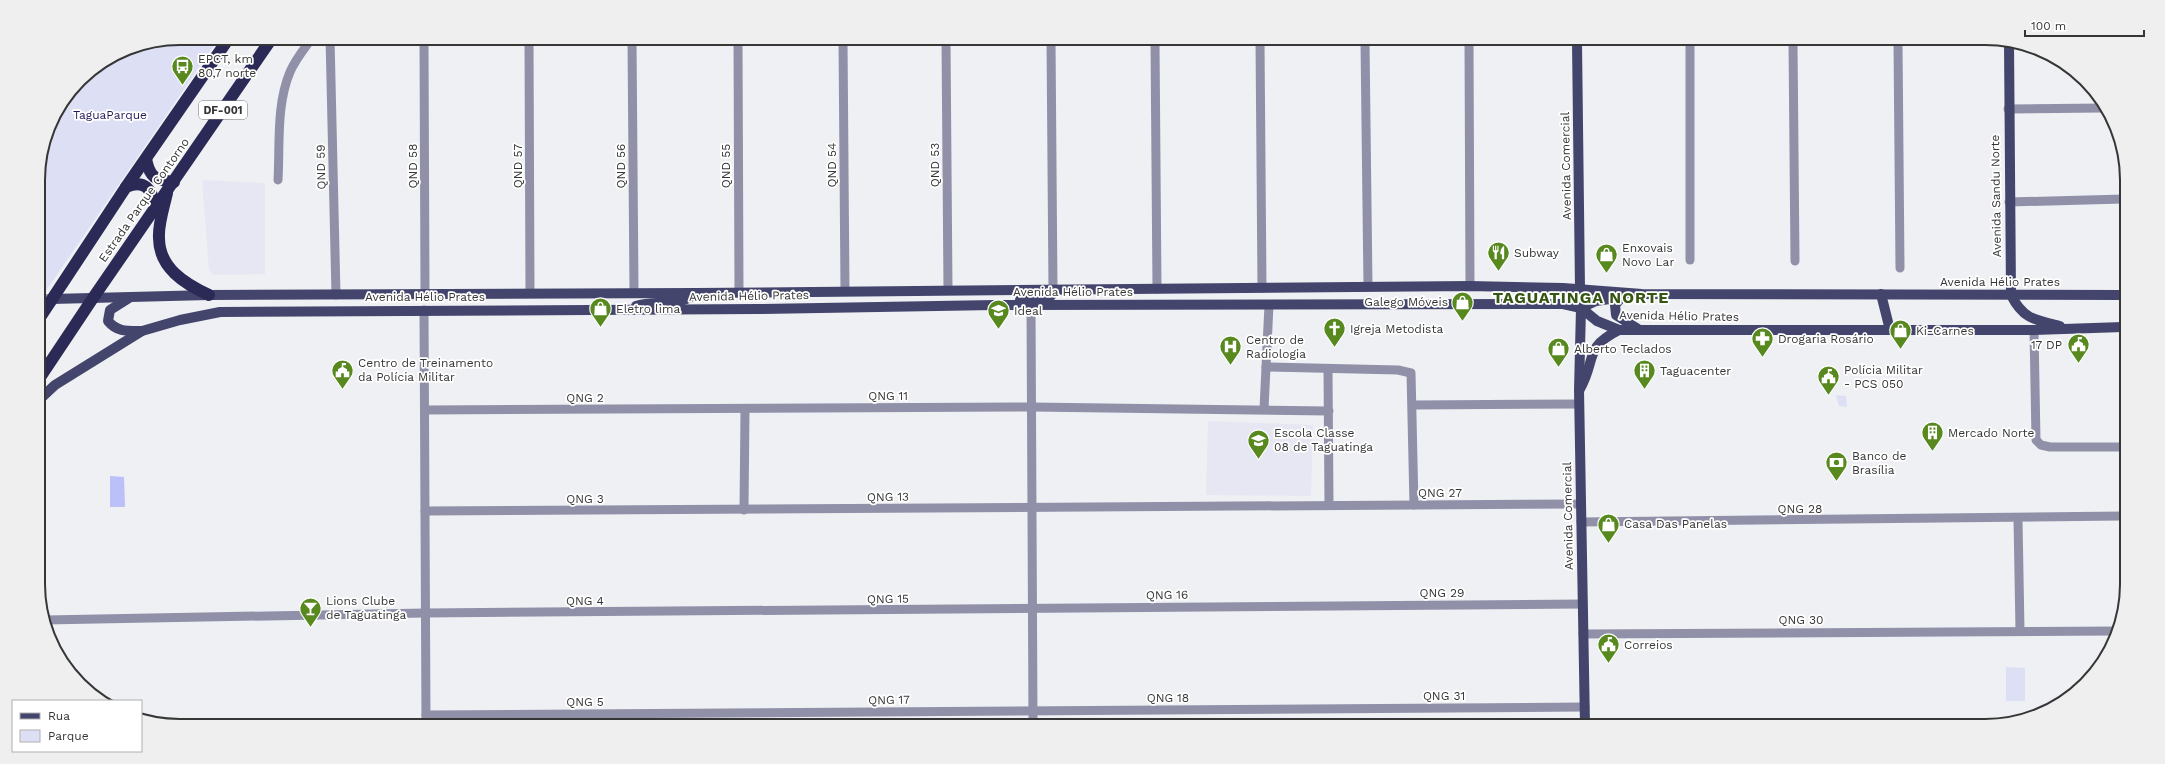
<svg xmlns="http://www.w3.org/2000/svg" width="2165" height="764" font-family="'Work Sans',sans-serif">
<rect width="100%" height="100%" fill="#eff0f3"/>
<g fill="#e6e7f2">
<polygon points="202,180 265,183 265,274 214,275 209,270"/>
<polygon points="1208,421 1313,425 1311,496 1206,495"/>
</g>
<g fill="#dddff5">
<polygon points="180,38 219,38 39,301 38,171 49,125 80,79 126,49"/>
<polygon points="1836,395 1846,396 1847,407 1839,406"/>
<polygon points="2006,667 2025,668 2025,701 2006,701"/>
</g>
<polygon fill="#bcc0f8" points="110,476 124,477 125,507 110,507"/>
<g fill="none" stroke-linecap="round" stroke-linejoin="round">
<g stroke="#9091a9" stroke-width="9">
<polyline points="330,38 336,295"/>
<polyline points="424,39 425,293"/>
<polyline points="529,39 530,293"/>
<polyline points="632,39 634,292"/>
<polyline points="738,39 739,292"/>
<polyline points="843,40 845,291"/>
<polyline points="946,40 948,290"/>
<polyline points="1051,40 1053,290"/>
<polyline points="1155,41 1157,289"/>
<polyline points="1260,41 1262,288"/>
<polyline points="1365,41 1368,287"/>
<polyline points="1469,41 1470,286"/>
<polyline points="1690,42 1690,260"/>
<polyline points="1793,42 1795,261"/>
<polyline points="1898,43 1900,268"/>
<polyline points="2008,109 2103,108"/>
<path d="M278 180C280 146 276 105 290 72 295 60 304 49 312 38"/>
<polyline points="2009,202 2124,199"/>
<polyline points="39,298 52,299"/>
<polyline points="1031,306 1033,723"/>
<polyline points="424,310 426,722"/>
<polyline points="2034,330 2036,440 2041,445 2050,447 2123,447"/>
<polyline points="1266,367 1398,370 1411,373 1414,505"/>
<polyline points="1328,369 1329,505"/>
<polyline points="1413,405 1579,404"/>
<polyline points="1264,409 1269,305"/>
<polyline points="425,410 1032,407 1329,411"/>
<polyline points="744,510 745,409"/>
<polyline points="425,511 1581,504"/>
<polyline points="2018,519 2020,631"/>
<polyline points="1581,522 2123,516"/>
<polyline points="45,620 425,613 1583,604"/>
<polyline points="1583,634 2118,631"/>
<polyline points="426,715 1585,707"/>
</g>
<g stroke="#44456d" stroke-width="10">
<polyline points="1577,42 1580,289"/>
<path d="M2009 43 2011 295C2023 319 2035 320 2060 326"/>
<polyline points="1881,294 1890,330"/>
<path d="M129 298 110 310 108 321C117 332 127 331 142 331"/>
<polyline points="1621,298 1615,305 1616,315 1638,329"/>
<polyline points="52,299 209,295 695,293 1470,286 1563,288 1642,294 2124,295"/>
<polyline points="1020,300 1046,299 1051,296 1053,290"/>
<path d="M636 306C654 299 682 308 695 293"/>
<polyline points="1581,308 1579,390 1585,725"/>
<polyline points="1581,308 1596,301 1623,297"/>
<path d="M1580 389C1597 359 1583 348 1619 330"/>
<polyline points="40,399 55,385 142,331 180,320 220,312 758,309 995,305 1563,304 1581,308 1597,321 1619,330 2034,330 2123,327"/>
</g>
<g stroke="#2b2a57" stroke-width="12">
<path d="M146 159C150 178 155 180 174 182"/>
<path d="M126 187C145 179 151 189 156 206"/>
<path d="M167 193C164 207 158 224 159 238 159 268 185 284 209 295"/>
<polyline points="39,319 126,187 229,38"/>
<polyline points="39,379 93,298 272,38"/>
</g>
</g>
<defs>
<symbol id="bus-pin" viewBox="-11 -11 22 30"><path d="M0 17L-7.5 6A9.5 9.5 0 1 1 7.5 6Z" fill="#57891f" stroke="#fff"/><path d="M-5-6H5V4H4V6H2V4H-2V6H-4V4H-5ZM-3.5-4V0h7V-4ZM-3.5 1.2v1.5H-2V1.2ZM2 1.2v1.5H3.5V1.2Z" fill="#fff"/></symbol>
<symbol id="restaurant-pin" viewBox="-11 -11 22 30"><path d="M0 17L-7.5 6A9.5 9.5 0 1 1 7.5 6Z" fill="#57891f" stroke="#fff"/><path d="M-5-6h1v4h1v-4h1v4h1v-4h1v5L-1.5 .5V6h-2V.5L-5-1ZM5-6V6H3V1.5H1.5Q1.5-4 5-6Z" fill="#fff"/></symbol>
<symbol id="shop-pin" viewBox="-11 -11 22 30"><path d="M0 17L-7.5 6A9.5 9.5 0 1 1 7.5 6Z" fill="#57891f" stroke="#fff"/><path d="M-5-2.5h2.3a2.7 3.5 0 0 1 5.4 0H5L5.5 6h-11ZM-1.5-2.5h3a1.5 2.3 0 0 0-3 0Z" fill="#fff"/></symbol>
<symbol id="school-pin" viewBox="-11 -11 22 30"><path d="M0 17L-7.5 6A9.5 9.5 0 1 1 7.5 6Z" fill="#57891f" stroke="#fff"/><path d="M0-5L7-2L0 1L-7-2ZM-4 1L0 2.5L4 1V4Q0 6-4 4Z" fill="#fff"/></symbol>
<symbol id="church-pin" viewBox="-11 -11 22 30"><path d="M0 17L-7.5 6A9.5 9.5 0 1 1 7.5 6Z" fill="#57891f" stroke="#fff"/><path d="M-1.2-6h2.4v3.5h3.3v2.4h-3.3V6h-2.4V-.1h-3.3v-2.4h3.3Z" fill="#fff"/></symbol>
<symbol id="pharmacy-pin" viewBox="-11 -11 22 30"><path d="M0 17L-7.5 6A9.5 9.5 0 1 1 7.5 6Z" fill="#57891f" stroke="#fff"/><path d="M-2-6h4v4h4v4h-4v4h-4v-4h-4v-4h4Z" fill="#fff"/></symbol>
<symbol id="civic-pin" viewBox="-11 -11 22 30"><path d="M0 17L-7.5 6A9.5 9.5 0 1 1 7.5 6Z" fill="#57891f" stroke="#fff"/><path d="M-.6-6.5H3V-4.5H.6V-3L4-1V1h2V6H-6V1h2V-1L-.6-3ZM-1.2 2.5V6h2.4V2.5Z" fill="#fff"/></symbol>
<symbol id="hospital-pin" viewBox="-11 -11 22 30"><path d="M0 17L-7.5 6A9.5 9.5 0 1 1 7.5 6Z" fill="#57891f" stroke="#fff"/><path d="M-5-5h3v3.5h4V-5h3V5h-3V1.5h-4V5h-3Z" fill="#fff"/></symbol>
<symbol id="building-pin" viewBox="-11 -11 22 30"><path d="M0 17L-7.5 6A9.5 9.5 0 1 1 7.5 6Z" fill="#57891f" stroke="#fff"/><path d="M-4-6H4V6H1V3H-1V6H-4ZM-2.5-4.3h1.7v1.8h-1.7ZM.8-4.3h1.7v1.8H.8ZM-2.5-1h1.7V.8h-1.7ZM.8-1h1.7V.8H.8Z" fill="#fff"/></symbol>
<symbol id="bank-pin" viewBox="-11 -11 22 30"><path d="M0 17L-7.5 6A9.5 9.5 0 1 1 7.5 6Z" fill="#57891f" stroke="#fff"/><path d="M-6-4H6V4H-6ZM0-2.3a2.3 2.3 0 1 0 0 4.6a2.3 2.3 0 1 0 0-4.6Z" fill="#fff"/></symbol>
<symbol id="bar-pin" viewBox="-11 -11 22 30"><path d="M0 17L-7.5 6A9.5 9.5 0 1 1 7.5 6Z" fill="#57891f" stroke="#fff"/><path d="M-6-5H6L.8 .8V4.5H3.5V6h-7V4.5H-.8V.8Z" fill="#fff"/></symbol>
</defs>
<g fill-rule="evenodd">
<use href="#bus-pin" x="170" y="54" width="25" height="34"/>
<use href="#restaurant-pin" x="1486" y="240" width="25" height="34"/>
<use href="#shop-pin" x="1594" y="242" width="25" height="34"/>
<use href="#shop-pin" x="1450" y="290" width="25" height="34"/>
<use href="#shop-pin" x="588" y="296" width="25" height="34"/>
<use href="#school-pin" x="986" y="298" width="25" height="34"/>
<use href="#church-pin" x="1322" y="316" width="25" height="34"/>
<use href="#shop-pin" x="1888" y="318" width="25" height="34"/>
<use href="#pharmacy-pin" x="1750" y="326" width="25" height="34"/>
<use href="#civic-pin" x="2066" y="332" width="25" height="34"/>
<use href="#hospital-pin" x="1218" y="334" width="25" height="34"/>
<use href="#shop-pin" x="1546" y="336" width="25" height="34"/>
<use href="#civic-pin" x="330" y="358" width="25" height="34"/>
<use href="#building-pin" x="1632" y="358" width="25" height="34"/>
<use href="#civic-pin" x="1816" y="364" width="25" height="34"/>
<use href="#building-pin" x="1920" y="420" width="25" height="34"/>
<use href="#school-pin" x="1246" y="428" width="25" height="34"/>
<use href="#bank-pin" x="1824" y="450" width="25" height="34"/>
<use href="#shop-pin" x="1596" y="512" width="25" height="34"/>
<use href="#bar-pin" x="298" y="596" width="25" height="34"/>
<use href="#civic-pin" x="1596" y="632" width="25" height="34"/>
</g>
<g text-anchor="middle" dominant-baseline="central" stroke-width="3.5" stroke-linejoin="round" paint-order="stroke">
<rect fill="#fff" stroke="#727273" stroke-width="1" x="199" y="101" width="48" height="18" rx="3"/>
<g font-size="11" font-weight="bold" fill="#363637">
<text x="223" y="110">DF-001</text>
</g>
<g font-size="12" fill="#363637" stroke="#fff" text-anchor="start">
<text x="198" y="59">EPCT, km<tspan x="198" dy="14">80,7 norte</tspan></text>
<text x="1622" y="248">Enxovais<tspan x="1622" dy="14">Novo Lar</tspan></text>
<text x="1514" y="253">Subway</text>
<text x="1448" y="302" text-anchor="end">Galego Móveis</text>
<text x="616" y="309">Eletro lima</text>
<text x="1014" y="311">Ideal</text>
<text x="1350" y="329">Igreja Metodista</text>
<text x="1916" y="331">Ki-Carnes</text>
<text x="1778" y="339">Drogaria Rosário</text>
<text x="1246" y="340">Centro de<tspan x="1246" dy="14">Radiologia</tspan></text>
<text x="2062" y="345" text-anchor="end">17 DP</text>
<text x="1574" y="349">Alberto Teclados</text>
<text x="358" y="363">Centro de Treinamento<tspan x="358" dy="14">da Polícia Militar</tspan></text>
<text x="1844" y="370">Polícia Militar<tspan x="1844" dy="14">- PCS 050</tspan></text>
<text x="1660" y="371">Taguacenter</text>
<text x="1274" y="433">Escola Classe<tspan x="1274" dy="14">08 de Taguatinga</tspan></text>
<text x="1948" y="433">Mercado Norte</text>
<text x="1852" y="456">Banco de<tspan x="1852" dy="14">Brasília</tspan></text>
<text x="1624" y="524">Casa Das Panelas</text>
<text x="326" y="601">Lions Clube<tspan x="326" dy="14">de Taguatinga</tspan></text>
<text x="1624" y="645">Correios</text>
</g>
<g font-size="12" fill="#241c5c" stroke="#fff">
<text x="110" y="115">TaguaParque</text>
</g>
<g font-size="12" fill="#363637" stroke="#fff">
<text transform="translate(832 165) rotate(-90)">QND 54</text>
<text transform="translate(935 165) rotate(-90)">QND 53</text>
<text transform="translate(413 166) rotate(-90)">QND 58</text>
<text transform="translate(518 166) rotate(-90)">QND 57</text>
<text transform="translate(621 166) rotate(-90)">QND 56</text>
<text transform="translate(726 166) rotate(-90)">QND 55</text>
<text transform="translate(1566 166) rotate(-91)">Avenida Comercial</text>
<text transform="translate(321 167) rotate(-91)">QND 59</text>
<text transform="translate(1996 196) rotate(-91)">Avenida Sandu Norte</text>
<text transform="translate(144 200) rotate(-55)">Estrada Parque Contorno</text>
<text x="2000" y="282">Avenida Hélio Prates</text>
<text x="1073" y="292">Avenida Hélio Prates</text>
<text transform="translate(749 296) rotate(-1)">Avenida Hélio Prates</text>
<text x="425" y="297">Avenida Hélio Prates</text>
<text transform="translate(1679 316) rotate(1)">Avenida Hélio Prates</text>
<text x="888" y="396">QNG 11</text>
<text x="585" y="398">QNG 2</text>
<text x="1440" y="493">QNG 27</text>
<text transform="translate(888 497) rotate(-1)">QNG 13</text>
<text x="585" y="499">QNG 3</text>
<text x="1800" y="509">QNG 28</text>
<text transform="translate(1568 516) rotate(-91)">Avenida Comercial</text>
<text x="1442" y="593">QNG 29</text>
<text transform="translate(1167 595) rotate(-1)">QNG 16</text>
<text transform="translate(888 599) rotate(-1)">QNG 15</text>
<text x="585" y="601">QNG 4</text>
<text x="1801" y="620">QNG 30</text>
<text x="1444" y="696">QNG 31</text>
<text x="1168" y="698">QNG 18</text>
<text transform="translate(889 700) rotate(-1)">QNG 17</text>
<text x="585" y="702">QNG 5</text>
</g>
<g font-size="16" font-weight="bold" letter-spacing="1" fill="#365614" stroke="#fff">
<text x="1581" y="297">TAGUATINGA NORTE</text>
</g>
</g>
<path d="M0 0H2165V764H0ZM180 45H1985A135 135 0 0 1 2120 180V584A135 135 0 0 1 1985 719H180A135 135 0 0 1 45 584V180A135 135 0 0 1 180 45Z" fill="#efefef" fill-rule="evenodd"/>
<path fill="none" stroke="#363637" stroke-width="2" d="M180 45H1985A135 135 0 0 1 2120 180V584A135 135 0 0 1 1985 719H180A135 135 0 0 1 45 584V180A135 135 0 0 1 180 45Z"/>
<rect x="12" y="700" width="130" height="52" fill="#ffffff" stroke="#afafaf"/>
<rect x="20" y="713" width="20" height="6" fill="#44456d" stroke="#afafaf"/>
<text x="48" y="720" font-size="12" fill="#363637">Rua</text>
<rect x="20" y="730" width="20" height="12" fill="#dddff5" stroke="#afafaf"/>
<text x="48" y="740" font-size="12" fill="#363637">Parque</text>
<path d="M2025 30v6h119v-6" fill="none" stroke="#363637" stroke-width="2"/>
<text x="2031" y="30" font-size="12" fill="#363637" stroke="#ffffff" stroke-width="3" paint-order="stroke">100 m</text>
</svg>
